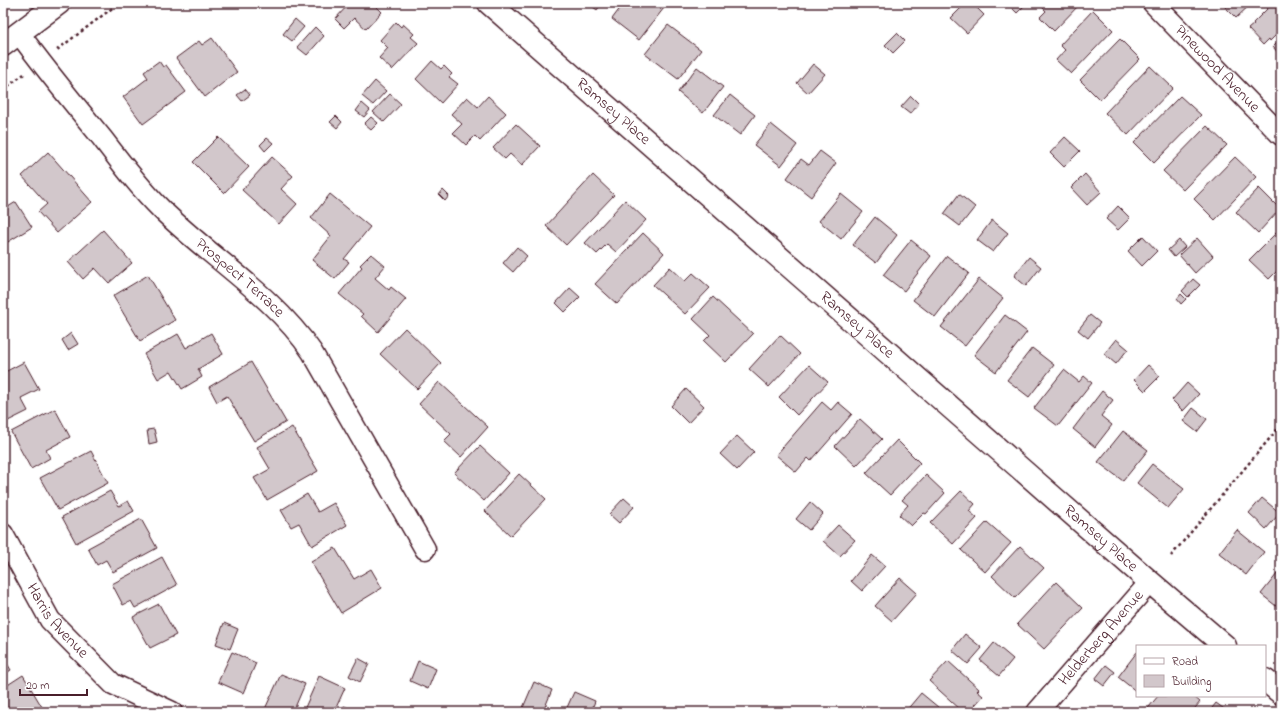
<svg xmlns="http://www.w3.org/2000/svg" width="1284" height="715" font-family="'Indie Flower',sans-serif">
<rect width="100%" height="100%" fill="#fff"/>
<filter id="ink" filterUnits="userSpaceOnUse"><feTurbulence type="fractalNoise" baseFrequency=".025" numOctaves="2"/><feDisplacementMap in="SourceGraphic" scale="8" xChannelSelector="R" yChannelSelector="G"/><feConvolveMatrix kernelMatrix="1 2 1 2 8 2 1 2 1" color-interpolation-filters="sRGB"/></filter>
<g filter="url(#ink)">
<g fill="#d2c7cb" stroke="#4a1f2b">
<polygon points="298,3 312,3 306,10"/>
<polygon points="350,3 377,3 375,5 382,12 366,29 354,18 344,28 335,19"/>
<polygon points="588,3 602,3 597,10"/>
<polygon points="624,3 658,3 664,8 639,40 612,19"/>
<polygon points="966,3 972,3 984,15 967,33 951,18"/>
<polygon points="1007,3 1027,3 1017,13"/>
<polygon points="1038,3 1081,3 1054,31 1040,17 1046,11"/>
<polygon points="1221,3 1252,3 1236,18"/>
<polygon points="1273,3 1281,3 1281,30 1270,41 1269,39 1263,45 1248,29 1254,24 1253,23"/>
<polygon points="1093,10 1113,30 1071,74 1056,60 1065,50 1060,45"/>
<polygon points="295,19 304,27 292,41 283,34"/>
<polygon points="396,22 401,27 403,24 414,34 411,37 418,43 392,70 379,58 388,48 380,40"/>
<polygon points="668,25 701,50 678,79 645,54"/>
<polygon points="315,27 324,36 307,55 297,47"/>
<polygon points="897,33 905,41 893,53 885,45"/>
<polygon points="212,38 237,72 205,97 176,58 199,41 202,45"/>
<polygon points="1120,39 1140,59 1100,100 1080,80"/>
<polygon points="1281,39 1281,56 1273,47"/>
<polygon points="159,61 163,67 166,65 186,92 143,124 123,97 148,78 144,72"/>
<polygon points="432,61 441,69 444,66 452,74 449,77 458,84 441,103 416,79"/>
<polygon points="813,64 825,74 808,93 797,83"/>
<polygon points="1150,66 1173,88 1128,135 1105,113"/>
<polygon points="697,67 723,87 703,113 678,92"/>
<polygon points="375,81 386,91 373,105 362,96"/>
<polygon points="245,89 250,95 242,101 237,95"/>
<polygon points="390,94 401,104 384,122 373,112"/>
<polygon points="730,95 755,115 740,135 714,115"/>
<polygon points="488,96 506,113 480,141 475,136 466,145 453,133 462,124 451,114 467,97 478,107"/>
<polygon points="911,96 919,104 910,114 901,107"/>
<polygon points="1180,96 1201,115 1154,163 1134,143"/>
<polygon points="362,103 370,110 364,117 356,111"/>
<polygon points="336,116 342,122 337,128 330,122"/>
<polygon points="371,117 378,123 371,130 364,124"/>
<polygon points="516,124 540,146 522,165 510,154 505,159 493,148"/>
<polygon points="771,124 797,145 781,166 754,145"/>
<polygon points="1207,126 1227,145 1183,190 1163,171"/>
<polygon points="218,137 249,167 224,193 193,162"/>
<polygon points="1065,137 1080,151 1064,167 1050,153"/>
<polygon points="267,138 273,143 265,151 260,145"/>
<polygon points="820,151 836,163 811,197 787,178 801,159 809,165"/>
<polygon points="48,152 92,202 57,233 38,212 47,204 22,176"/>
<polygon points="272,157 293,176 281,189 297,204 279,224 242,190"/>
<polygon points="1235,157 1256,177 1215,220 1194,199"/>
<polygon points="1085,174 1101,192 1087,205 1071,188"/>
<polygon points="593,175 614,195 566,245 546,226"/>
<polygon points="1259,188 1280,209 1258,233 1236,212"/>
<polygon points="443,190 449,196 445,201 439,195"/>
<polygon points="330,194 370,227 344,259 349,262 335,279 312,260 331,236 311,218"/>
<polygon points="841,194 863,212 841,239 819,221"/>
<polygon points="959,194 975,207 960,226 944,214"/>
<polygon points="625,200 646,220 616,252 607,244 597,254 585,243"/>
<polygon points="16,202 32,227 3,245 3,210"/>
<polygon points="1118,206 1130,218 1118,230 1106,219"/>
<polygon points="875,217 897,235 876,263 853,245"/>
<polygon points="992,220 1008,233 993,252 977,240"/>
<polygon points="1281,228 1281,267 1269,279 1249,260"/>
<polygon points="103,230 132,263 109,283 95,268 83,279 68,262"/>
<polygon points="643,233 664,253 617,304 595,284"/>
<polygon points="1143,236 1157,251 1142,266 1128,251"/>
<polygon points="1197,238 1213,256 1195,273 1179,255"/>
<polygon points="911,240 931,256 904,291 883,275"/>
<polygon points="1179,240 1185,247 1174,257 1168,250"/>
<polygon points="517,247 527,256 513,272 503,263"/>
<polygon points="371,254 385,266 375,278 389,290 391,287 406,299 378,332 361,316 363,314 339,294 362,267 360,265"/>
<polygon points="947,256 969,273 935,317 913,300"/>
<polygon points="1029,257 1041,267 1026,286 1014,276"/>
<polygon points="670,267 685,281 693,273 710,288 685,314 653,285"/>
<polygon points="148,275 175,320 140,341 113,296"/>
<polygon points="979,279 1003,298 965,346 941,327"/>
<polygon points="1193,279 1200,285 1188,297 1182,291"/>
<polygon points="570,288 580,297 565,312 556,303"/>
<polygon points="1181,294 1186,299 1181,304 1177,299"/>
<polygon points="713,297 753,334 726,362 704,341 710,335 693,319"/>
<polygon points="1005,315 1027,332 996,372 974,355"/>
<polygon points="1090,315 1100,323 1088,338 1078,330"/>
<polygon points="405,328 441,363 417,389 380,354"/>
<polygon points="71,333 78,344 68,350 62,340"/>
<polygon points="211,333 223,354 198,369 202,377 182,389 171,371 158,379 144,354 178,334 186,348"/>
<polygon points="780,335 800,354 769,387 749,369"/>
<polygon points="1116,339 1128,349 1116,364 1104,354"/>
<polygon points="1032,348 1054,365 1029,397 1007,380"/>
<polygon points="24,362 39,389 21,398 28,411 4,423 3,421 3,373"/>
<polygon points="251,362 286,422 254,441 227,396 217,402 209,387"/>
<polygon points="809,365 828,382 797,415 779,397"/>
<polygon points="1148,365 1160,376 1145,391 1134,380"/>
<polygon points="1064,370 1079,382 1084,376 1092,383 1058,426 1034,408"/>
<polygon points="439,382 488,427 461,457 444,441 451,434 419,404"/>
<polygon points="1187,383 1199,394 1183,411 1172,400"/>
<polygon points="686,389 704,406 688,423 671,406"/>
<polygon points="1102,391 1113,400 1101,416 1112,425 1095,447 1073,429"/>
<polygon points="822,402 831,410 838,402 852,414 811,461 808,458 796,472 776,455"/>
<polygon points="1193,408 1207,419 1197,432 1183,421"/>
<polygon points="55,409 70,437 46,450 50,458 31,469 11,432"/>
<polygon points="860,419 882,439 856,466 835,446"/>
<polygon points="292,427 318,471 267,500 254,478 270,469 257,447"/>
<polygon points="154,429 157,442 149,444 147,430"/>
<polygon points="1123,431 1148,450 1123,481 1098,462"/>
<polygon points="737,436 754,452 737,470 720,454"/>
<polygon points="897,440 920,463 890,495 866,473"/>
<polygon points="480,446 509,473 484,501 454,473"/>
<polygon points="91,451 108,483 58,510 40,478"/>
<polygon points="1152,464 1184,489 1168,508 1137,483"/>
<polygon points="519,474 546,499 511,536 485,511"/>
<polygon points="926,475 945,493 926,514 924,513 911,526 899,515 908,505 902,500"/>
<polygon points="110,491 119,506 128,501 134,511 76,543 62,517"/>
<polygon points="961,491 975,504 969,511 977,518 953,544 930,523"/>
<polygon points="307,494 318,512 334,503 347,525 312,546 299,523 291,527 281,510"/>
<polygon points="624,498 634,507 619,523 609,514"/>
<polygon points="1262,498 1280,513 1266,529 1249,513"/>
<polygon points="810,502 823,514 809,530 796,519"/>
<polygon points="141,519 157,548 113,572 106,560 97,565 88,548"/>
<polygon points="987,522 1011,543 985,572 961,550"/>
<polygon points="838,525 855,540 840,556 823,541"/>
<polygon points="1237,530 1264,552 1246,575 1219,553"/>
<polygon points="1020,546 1044,568 1015,598 992,576"/>
<polygon points="335,548 354,579 371,569 382,588 341,613 311,562"/>
<polygon points="872,555 885,566 862,591 851,581"/>
<polygon points="162,557 177,585 135,608 131,601 123,605 112,584"/>
<polygon points="1281,569 1281,610 1261,594"/>
<polygon points="900,578 917,593 892,621 875,606"/>
<polygon points="1056,582 1083,608 1044,649 1017,624"/>
<polygon points="159,604 176,635 150,648 133,617"/>
<polygon points="224,623 238,629 230,649 216,644"/>
<polygon points="965,634 982,648 968,664 952,650"/>
<polygon points="994,643 1013,659 999,676 980,660"/>
<polygon points="232,652 256,663 243,693 218,682"/>
<polygon points="1137,652 1137,692 1118,677"/>
<polygon points="3,657 11,670 3,675"/>
<polygon points="358,658 369,664 360,682 349,676"/>
<polygon points="418,661 436,669 428,689 410,681"/>
<polygon points="948,661 979,689 977,691 983,696 969,712 967,712 962,708 961,710 929,681"/>
<polygon points="1106,665 1115,672 1104,686 1095,679"/>
<polygon points="281,674 305,684 293,712 273,712 265,709"/>
<polygon points="23,675 45,712 6,712 3,706 3,688"/>
<polygon points="319,676 345,688 334,712 303,712"/>
<polygon points="534,682 552,690 543,712 527,712 522,710"/>
<polygon points="574,692 595,701 591,712 565,712"/>
<polygon points="921,693 944,712 905,712"/>
<polygon points="1158,696 1193,696 1200,702 1192,712 1145,712"/>
<polygon points="1216,703 1227,711 1227,712 1209,712"/>
<polygon points="344,706 358,712 342,712"/>
</g>
<g fill="none" stroke-linecap="round" stroke-linejoin="round">
<defs>
<g id="minor">
<path id="s1" d="M1153 3 1281 135"/>
<path id="s2" d="M19 33C45 69 74 104 102 138 121 163 140 188 162 210 211 258 273 295 312 352L425 549"/>
<path id="s3" d="M3 534 50 620 113 684 172 712"/>
<path id="s4" d="M1037 712 1150 582"/>
</g>
<g id="tertiary">
<path id="s5" d="M489 3 1150 582 1225 646"/>
<polyline points="3,45 59,3"/>
<polyline points="1265,680 1281,693"/>
</g>
</defs>
<use href="#minor" stroke="#4a1f2b" stroke-width="23"/>
<use href="#tertiary" stroke="#4a1f2b" stroke-width="25"/>
<g stroke="#4a1f2b" stroke-width="2.5" stroke-dasharray="3 3" stroke-linecap="butt">
<polyline points="57,50 119,3"/>
<polyline points="3,90 24,74"/>
<polyline points="1171,556 1281,425"/>
</g>
<use href="#minor" stroke="#fff" stroke-width="20"/>
<use href="#tertiary" stroke="#fff" stroke-width="22"/>
</g>
</g>
<g text-anchor="middle" dominant-baseline="central" stroke-width="3.5" stroke-linejoin="round" paint-order="stroke">
<g font-size="16" fill="#4a1f2b" stroke="#fff">
<text stroke="none"><textPath href="#s1" startOffset="92">Pinewood Avenue</textPath></text>
<text stroke="none"><textPath href="#s5" startOffset="165">Ramsey Place</textPath></text>
<text stroke="none"><textPath href="#s2" startOffset="331">Prospect Terrace</textPath></text>
<text stroke="none"><textPath href="#s5" startOffset="489">Ramsey Place</textPath></text>
<text stroke="none"><textPath href="#s5" startOffset="813">Ramsey Place</textPath></text>
<text stroke="none"><textPath href="#s3" startOffset="103">Harris Avenue</textPath></text>
<text stroke="none"><textPath href="#s4" startOffset="98">Helderberg Avenue</textPath></text>
</g>
</g>
<rect width="1284" height="715" fill="none" stroke="#fff" stroke-width="16"/>
<rect x="8" y="8" width="1268" height="699" fill="none" stroke="#4a1f2b" stroke-width="1.5" filter="url(#ink)"/>
<rect x="1136" y="645" width="130" height="52" fill="#ffffff" stroke="#b7a5aa"/>
<rect x="1144" y="658" width="20" height="6" fill="#ffffff" stroke="#b7a5aa"/>
<text x="1172" y="665" font-size="12" fill="#4a1f2b">Road</text>
<rect x="1144" y="675" width="20" height="12" fill="#d2c7cb" stroke="#b7a5aa"/>
<text x="1172" y="685" font-size="12" fill="#4a1f2b">Building</text>
<path d="M20 689v6h67v-6" fill="none" stroke="#4a1f2b" stroke-width="2"/>
<text x="26" y="689" font-size="12" fill="#4a1f2b" stroke="#ffffff" stroke-width="3" paint-order="stroke">20 m</text>
</svg>
